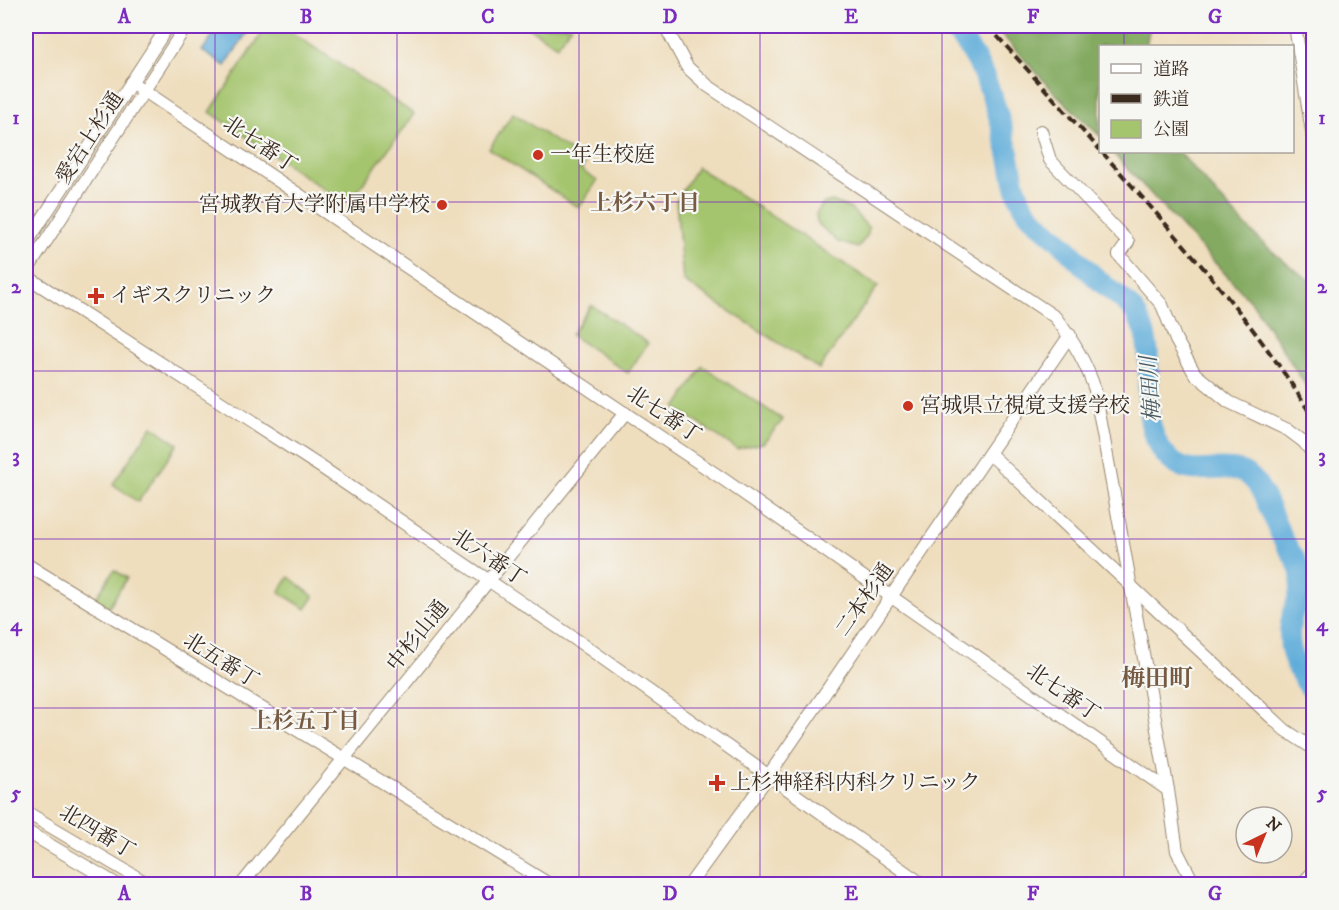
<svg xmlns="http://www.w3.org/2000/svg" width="1339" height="910" font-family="'IM FELL DW Pica','Noto Serif JP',serif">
<rect width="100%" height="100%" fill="#f6f6f2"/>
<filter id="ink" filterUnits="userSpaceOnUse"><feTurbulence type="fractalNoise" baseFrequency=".0167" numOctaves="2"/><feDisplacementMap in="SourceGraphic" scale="12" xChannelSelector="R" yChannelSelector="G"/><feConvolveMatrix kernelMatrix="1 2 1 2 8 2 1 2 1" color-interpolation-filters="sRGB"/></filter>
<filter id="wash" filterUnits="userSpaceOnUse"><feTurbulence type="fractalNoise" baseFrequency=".008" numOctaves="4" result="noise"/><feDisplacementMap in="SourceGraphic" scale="24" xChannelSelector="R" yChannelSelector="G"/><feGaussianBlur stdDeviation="1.35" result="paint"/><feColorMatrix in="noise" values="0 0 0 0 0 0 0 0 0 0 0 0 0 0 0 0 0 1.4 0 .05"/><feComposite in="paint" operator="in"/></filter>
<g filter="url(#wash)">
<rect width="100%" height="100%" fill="#efdebe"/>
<g fill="#a4c56d" stroke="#707846" stroke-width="1.5">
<polygon points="267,26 282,26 414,114 354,196 338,199 210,112"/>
<polygon points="526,26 571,26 557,46"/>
<polygon points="513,113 586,162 581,170 597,181 579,208 489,149"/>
<polygon points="697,167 878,286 819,369 683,281 676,201"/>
<polygon points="832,201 851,209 868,227 868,234 858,248 838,242 817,223 816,214 823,204"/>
<polygon points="591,305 648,343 628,373 571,335"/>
<polygon points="703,366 783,420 763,443 737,449 676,408"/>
<polygon points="152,426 178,444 138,502 113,484"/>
<polygon points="114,570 127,578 108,608 95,599"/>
<polygon points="289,577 314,597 306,609 279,592"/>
</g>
<g fill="#83aa60" stroke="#5f6a3f" stroke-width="1.5">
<polygon points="994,26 1146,26 1149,31 1146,46 1100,46 1100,136 1055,93"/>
<path d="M1112 152H1179C1220 197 1261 250 1313 282V390L1310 392 1253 304Z"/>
</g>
<polygon fill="#60adda" stroke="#4e6c7c" stroke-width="1.5" points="219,26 246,26 250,28 225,66 202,51"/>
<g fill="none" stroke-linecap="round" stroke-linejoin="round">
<path stroke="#60adda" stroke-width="21" d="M944 26C978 39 999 114 1007 147 1013 169 1013 192 1027 211 1035 222 1047 230 1057 239 1072 253 1086 270 1102 283 1116 295 1132 304 1140 321 1159 360 1137 405 1158 444 1187 498 1234 443 1260 489 1269 505 1275 523 1283 539 1288 549 1298 560 1300 571 1303 584 1298 598 1294 610 1283 643 1293 667 1314 693"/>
</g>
</g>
<g filter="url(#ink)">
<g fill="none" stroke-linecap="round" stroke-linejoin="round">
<defs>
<g id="minor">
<path d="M665 26 687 67 708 86 1055 317C1073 340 1086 362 1095 390L1168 790 1177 851 1194 884"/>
<polyline points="1295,26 1314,144"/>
<polyline points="131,82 723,479 1168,790"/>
<polyline points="1041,131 1050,160 1128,242 1119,255 1162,305 1176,340 1195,374 1229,402 1288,430 1304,442 1314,455"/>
<polyline points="26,244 168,26"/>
<polyline points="26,272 186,26"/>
<polyline points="26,276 324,469 581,643 922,884"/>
<polyline points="990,454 1285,730 1314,749"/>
<polyline points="26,564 549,884"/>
<polyline points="26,812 148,884"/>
<polyline points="26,831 116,884"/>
<polyline points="242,884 625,413"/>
<polyline points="690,884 769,775 1070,335"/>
<polyline points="1302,884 1314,871"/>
</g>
</defs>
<use href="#minor" stroke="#95846e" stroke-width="14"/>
<use href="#minor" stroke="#fff" stroke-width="12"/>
<g stroke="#3b2a1e" stroke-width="4" stroke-dasharray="9 4.5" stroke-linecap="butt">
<polyline points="988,26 1100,150"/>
<path d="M1102 152C1177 237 1256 322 1314 420"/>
</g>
</g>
</g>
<path fill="none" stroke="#7b2cbf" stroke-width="1.5" stroke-opacity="0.55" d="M215 26V884M397 26V884M579 26V884M760 26V884M942 26V884M1124 26V46M1124 152V884M26 202H1314M26 371H1314M26 539H1314M26 708H1314"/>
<g fill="#c8321e" stroke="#f6f6f2" stroke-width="2">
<circle cx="538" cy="155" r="6"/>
<circle cx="442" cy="205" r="6"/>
<path d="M93 287h6v6h6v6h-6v6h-6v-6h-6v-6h6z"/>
<circle cx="908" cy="406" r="6"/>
<path d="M714 774h6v6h6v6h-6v6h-6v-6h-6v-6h6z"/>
</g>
<g text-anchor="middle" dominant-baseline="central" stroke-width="4.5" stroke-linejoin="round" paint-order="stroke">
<g font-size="21" fill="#3b2a1e" stroke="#f6f6f2">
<text transform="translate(90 138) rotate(-57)">愛宕上杉通</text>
<text transform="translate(260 145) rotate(34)">北七番丁</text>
<text transform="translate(664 415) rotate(34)">北七番丁</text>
<text transform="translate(489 558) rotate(34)">北六番丁</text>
<text transform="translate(865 600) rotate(-55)">二本杉通</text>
<text transform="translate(418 636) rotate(-51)">中杉山通</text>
<text transform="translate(221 661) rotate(32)">北五番丁</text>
<text transform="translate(1063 693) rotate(35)">北七番丁</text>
<text transform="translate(97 832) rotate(31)">北四番丁</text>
</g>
<g font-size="21" fill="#3b2a1e" stroke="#f6f6f2" text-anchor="start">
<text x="550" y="155">一年生校庭</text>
<text x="430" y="205" text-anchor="end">宮城教育大学附属中学校</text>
<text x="110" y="296">イギスクリニック</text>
<text x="920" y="406">宮城県立視覚支援学校</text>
<text x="730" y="783">上杉神経科内科クリニック</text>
</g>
<g font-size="22" font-weight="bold" fill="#765a42" stroke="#f6f6f2">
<text x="645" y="203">上杉六丁目</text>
<text x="305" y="721">上杉五丁目</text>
</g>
<g font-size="22" font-style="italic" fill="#485860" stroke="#f6f6f2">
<text transform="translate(1151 389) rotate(-94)">梅田川</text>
</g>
<g font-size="24" font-weight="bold" fill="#765a42" stroke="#f6f6f2">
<text x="1157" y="679">梅田町</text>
</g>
</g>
<rect width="1339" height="910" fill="none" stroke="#f6f6f2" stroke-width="66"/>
<rect x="1099" y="45" width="195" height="108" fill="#f6f6f2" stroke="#aba49d" stroke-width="1.5"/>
<rect x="1111" y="64" width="30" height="9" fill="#ffffff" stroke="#aba49d" stroke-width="1.5"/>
<text x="1153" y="75" font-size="18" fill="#3b2a1e">道路</text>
<rect x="1111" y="94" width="30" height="9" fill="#3b2a1e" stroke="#aba49d" stroke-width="1.5"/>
<text x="1153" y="105" font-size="18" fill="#3b2a1e">鉄道</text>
<rect x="1111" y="120" width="30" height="18" fill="#a4c56d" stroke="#aba49d" stroke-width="1.5"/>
<text x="1153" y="135" font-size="18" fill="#3b2a1e">公園</text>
<g transform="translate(1264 835) rotate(43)"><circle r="28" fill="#f6f6f2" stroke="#aba49d" stroke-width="1.5"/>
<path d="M0-4.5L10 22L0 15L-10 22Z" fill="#c8321e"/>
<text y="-9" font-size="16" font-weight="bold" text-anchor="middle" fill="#3b2a1e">N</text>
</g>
<rect x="33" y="33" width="1273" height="844" fill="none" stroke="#7b2cbf" stroke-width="2"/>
<g font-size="20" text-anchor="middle" font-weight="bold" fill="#7b2cbf">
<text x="124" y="23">A</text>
<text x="306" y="23">B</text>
<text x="488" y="23">C</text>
<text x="670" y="23">D</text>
<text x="851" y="23">E</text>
<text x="1033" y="23">F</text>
<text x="1215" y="23">G</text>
<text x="16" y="124">1</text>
<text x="1322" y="124">1</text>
<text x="16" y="293">2</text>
<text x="1322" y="293">2</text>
<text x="16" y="462">3</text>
<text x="1322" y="462">3</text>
<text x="16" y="631">4</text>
<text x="1322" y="631">4</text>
<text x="16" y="799">5</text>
<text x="1322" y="799">5</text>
<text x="124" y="900">A</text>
<text x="306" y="900">B</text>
<text x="488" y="900">C</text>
<text x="670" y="900">D</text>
<text x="851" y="900">E</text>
<text x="1033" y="900">F</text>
<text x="1215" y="900">G</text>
</g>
</svg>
